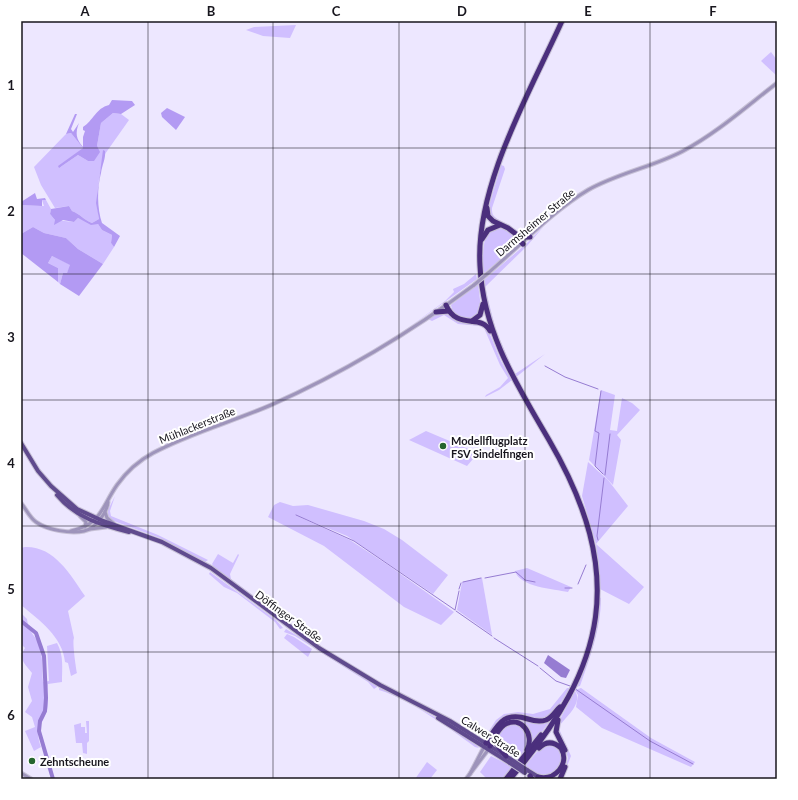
<svg xmlns="http://www.w3.org/2000/svg" width="798" height="800" font-family="Lato,sans-serif">
<rect width="100%" height="100%" fill="#ede7ff"/>
<g fill="#d0bfff">
<polygon points="296,25 290,38 263,36 246,30 254,27"/>
<polygon points="771,52 777,60 777,76 761,61"/>
<path d="M113 113 121 114 129 120 105 154V151C99 174 95 195 99 219L92 223C84 220 80 214 72 211L69 206 55 208 41 185 34 167 66 134 71 133 83 148 59 168 78 155 88 161 97 146 101 123Z"/>
<path d="M501 165 504 166 505 169 492 208C492 212 492 214 495 217 498 220 520 233 524 233L539 221 535 227 541 223 542 224 523 236 496 222 489 214V206Z"/>
<polygon points="42,200 46,200 51,209 50,214 55,220 74,222 78,218 91,224 98,224 102,230 112,235 111,243 114,247 103,264 78,249 66,238 44,233 33,227 21,234 21,205 44,206"/>
<path d="M544 226 527 246 485 287 496 331 515 374 545 354 515 378C500 346 487 315 484 280L526 244Z"/>
<path d="M501 227 512 233 519 244 483 274C483 259 482 244 488 231Z"/>
<polygon points="52,256 71,265 67,273 63,273 60,284 58,282 58,268 48,263"/>
<polygon points="476,274 477,279 401,333 445,301 454,292 453,289 464,284"/>
<path d="M478 284 481 308 475 318C464 320 453 318 451 305Z"/>
<polygon points="449,313 462,322 480,323 489,332 501,361 512,380 499,390 485,397 486,395 500,387 508,378 500,365 484,328 480,326 458,324 444,315 432,321 428,319 437,314"/>
<polygon points="601,390 615,395 610,430 617,431 622,398 632,403 640,410 617,435 621,440 613,485 589,460"/>
<polygon points="426,431 478,453 467,466 409,440"/>
<polygon points="588,462 608,480 628,506 596,544 644,587 629,604 600,589 596,544 582,496"/>
<polygon points="115,496 110,511 111,516 158,535 208,560 205,562 160,538 111,520 107,517 108,510"/>
<polygon points="280,502 293,506 308,505 364,521 384,529 402,540 448,575 433,594 347,536 295,515 350,540 388,565 454,612 441,625 404,607 324,546 268,517 274,505"/>
<path d="M25 547C54 546 70 574 85 596L68 611 74 638C72 641 76 668 77 673L71 676 68 663 65 662C63 637 39 620 21 605V548Z"/>
<polygon points="218,554 233,563 238,554 239,555 230,574 231,579 286,620 285,622 215,569 212,564"/>
<path d="M527 568 571 587 568 592C554 589 519 587 515 571Z"/>
<polygon points="210,572 276,620 283,628 280,629 275,622 237,593 224,587 209,574"/>
<polygon points="482,578 492,635 457,610 462,582"/>
<path d="M599 597 601 598C601 629 590 657 580 686L576 687 592 646Z"/>
<path d="M21 613 27 619C29 634 36 635 40 647 43 658 42 671 43 682L49 681 47 646 57 643C64 656 62 668 62 682L48 684C47 692 49 703 47 710 42 727 34 727 41 747L34 751 25 731 35 727 32 717 25 712 32 701 28 687 32 673C25 664 18 659 25 648L21 644Z"/>
<polygon points="286,629 377,684 377,687 374,689 368,682 295,636 284,632"/>
<polygon points="287,634 294,637 312,649 308,657 284,638"/>
<path d="M379 687 440 720 450 729 475 743 479 748 475 747C449 728 411 700 379 690Z"/>
<polygon points="567,688 570,688 569,691 550,717 542,720 508,715 497,722 486,739 485,737 496,720 504,714 518,712 533,714 550,709"/>
<polygon points="581,688 651,738 695,762 691,767 602,728 576,707 578,695 575,690"/>
<path d="M575 691C583 703 567 716 560 725V731L571 756 562 779 568 758 565 748 558 735V723Z"/>
<polygon points="515,718 533,721 552,718 531,747 530,732 513,721 499,727"/>
<polygon points="86,721 89,721 89,741 87,743 87,754 83,753 82,743 76,743 74,725 81,723 81,727 85,727 85,733 87,733"/>
<path d="M517 723 527 731 528 747 518 761C499 750 485 729 517 723Z"/>
<polygon points="551,743 559,748 562,760 558,769 549,776 538,775 525,766 541,747"/>
<polygon points="491,756 513,767 502,779 487,779 480,772"/>
<polygon points="427,762 437,770 430,779 415,779"/>
</g>
<g fill="#b39af3">
<path d="M112 100 132 101 135 105 121 114 113 113 101 123 97 146 100 152 94 161H88L78 155 59 168 58 166 83 148 71 133 66 134 75 114H77L71 129 73 132 79 123C75 133 76 139 83 147V137L85 131 83 130V127C93 121 96 108 109 105Z"/>
<polygon points="167,108 185,117 176,130 162,117 161,113"/>
<path d="M103 150 105 151C106 158 102 165 101 173 97 188 97 208 102 223L120 236 114 247 111 243 112 235 102 230 98 224 91 225 78 218 74 222 63 220 54 225 55 220 50 214 51 209 69 206 72 211C80 214 84 220 92 223L99 219 96 203Z"/>
<polygon points="35,193 37,199 45,198 46,200 42,200 42,206 21,205 21,202"/>
<polygon points="33,227 44,233 66,238 78,249 103,264 79,296 60,284 63,273 67,273 70,265 52,256 48,263 58,268 58,282 21,253 21,234"/>
</g>
<polygon fill="#967cd2" points="548,655 570,670 566,678 561,677 544,663"/>
<g fill="none" stroke-linecap="round" stroke-linejoin="round">
<g stroke="#967cd2" stroke-width="1">
<polyline points="545,366 565,377 598,389"/>
<polyline points="601,391 595,431 599,433 595,466 603,474"/>
<polyline points="605,475 610,434"/>
<polyline points="296,515 354,541 455,610 459,591"/>
<polyline points="598,540 597,536 604,478"/>
<polyline points="485,578 516,572 525,580 535,582"/>
<polyline points="463,582 481,578"/>
<polyline points="578,584 586,565"/>
<polyline points="565,588 572,588"/>
<polyline points="459,589 461,583"/>
<polyline points="456,611 492,636"/>
<polyline points="494,638 538,666"/>
<polyline points="540,668 556,681 570,686"/>
<polyline points="574,688 650,741 693,764"/>
</g>
<polyline stroke="#967cd2" stroke-width="4" points="21,621 36,633 44,656 46,698 45,711 40,721 39,731 53,779"/>
<defs>
<g id="minor">
<path d="M487 274C520 246 551 212 588 190 618 173 653 167 683 151 717 133 747 106 777 83"/>
<path d="M21 503C26 509 30 518 36 522 47 530 71 534 84 531 95 529 107 513 108 502"/>
<polyline points="105,512 107,518 114,524"/>
<polyline points="80,516 86,522 85,527"/>
<polyline points="90,529 106,527"/>
<path d="M71 531C102 524 101 508 117 485 127 471 138 461 153 453 190 433 232 422 271 405 343 373 411 332 474 285"/>
<polyline points="21,773 31,779"/>
<polyline points="470,774 484,747"/>
<polyline points="466,779 488,750"/>
</g>
<g id="major">
<polyline points="21,443 38,471 51,486 77,509 103,521 162,542 211,568 319,648 380,685 450,721 512,760"/>
<path d="M57 495C76 518 101 525 129 532"/>
<polyline points="438,718 510,763"/>
<polyline points="527,770 540,778"/>
</g>
<g id="highway">
<polyline points="487,208 488,216 493,221 508,228 520,237 530,237"/>
<polyline points="516,236 523,244"/>
<polyline points="482,239 488,230 500,225"/>
<path d="M446 305C457 331 481 313 490 331"/>
<polyline points="436,312 449,311"/>
<polyline points="472,321 480,315 483,304"/>
<polyline points="558,720 556,732 565,750"/>
<polyline points="496,736 497,745 506,756"/>
<path d="M486 743C498 725 503 711 528 719 534 721 540 722 546 720 553 717 555 711 560 707"/>
<path d="M490 746C494 739 497 730 504 725 521 714 535 735 527 750"/>
<polyline points="530,776 532,779"/>
<path d="M538 777C555 781 570 764 561 748 553 741 546 741 539 748"/>
<polyline points="506,779 541,735"/>
<path d="M510 779C608 665 627 574 549 440 517 385 483 332 480 266 475 186 530 92 562 21"/>
<polyline points="560,779 565,767"/>
</g>
</defs>
<use href="#minor" stroke="#c7c1d6" stroke-width="5"/>
<use href="#major" stroke="#c7c1d6" stroke-width="6"/>
<use href="#highway" stroke="#c7c1d6" stroke-width="7"/>
<use href="#minor" stroke="#9e94bb" stroke-width="3"/>
<use href="#major" stroke="#604b8e" stroke-width="4"/>
<use href="#highway" stroke="#4b2f7d" stroke-width="5"/>
<defs>
<polyline id="minor-bridge" points="474,285 487,274"/>
<g id="major-bridge">
<polyline points="512,760 527,770"/>
<polyline points="510,763 525,773"/>
</g>
</defs>
<use href="#minor-bridge" stroke="#c7c1d6" stroke-width="5" stroke-linecap="butt"/>
<use href="#major-bridge" stroke="#c7c1d6" stroke-width="6" stroke-linecap="butt"/>
<use href="#minor-bridge" stroke="#9e94bb" stroke-width="3"/>
<use href="#major-bridge" stroke="#604b8e" stroke-width="4"/>
</g>
<path fill="none" stroke="#18161e" stroke-width="1" stroke-opacity="0.55" d="M148 21V779M273 21V779M399 21V779M525 21V779M650 21V779M21 148H777M21 274H777M21 400H777M21 526H777M21 652H777"/>
<g fill="#25652e" stroke="#fff" stroke-width="1.5">
<circle cx="443" cy="446" r="4"/>
<circle cx="32" cy="761" r="4"/>
</g>
<g text-anchor="middle" dominant-baseline="central" stroke-width="4" stroke-linejoin="round" paint-order="stroke">
<g font-size="11" fill="#18161e" stroke="#fff">
<text transform="translate(535 222) rotate(-40)">Darmsheimer Straße</text>
<text transform="translate(197 425) rotate(-22)">Mühlackerstraße</text>
<text transform="translate(289 616) rotate(36)">Döffinger Straße</text>
<text transform="translate(491 736) rotate(32)">Calwer Straße</text>
</g>
<g font-size="11" font-weight="bold" fill="#18161e" stroke="#fff" text-anchor="start">
<text x="451" y="440">Modellflugplatz<tspan x="451" dy="13">FSV Sindelfingen</tspan></text>
<text x="40" y="761">Zehntscheune</text>
</g>
</g>
<rect width="798" height="800" fill="none" stroke="#ffffff" stroke-width="44"/>
<rect x="22" y="22" width="754" height="756" fill="none" stroke="#18161e" stroke-width="1.5"/>
<g font-size="13" text-anchor="middle" font-weight="bold" fill="#18161e">
<text x="85" y="16">A</text>
<text x="211" y="16">B</text>
<text x="336" y="16">C</text>
<text x="462" y="16">D</text>
<text x="588" y="16">E</text>
<text x="713" y="16">F</text>
<text x="11" y="90">1</text>
<text x="11" y="216">2</text>
<text x="11" y="342">3</text>
<text x="11" y="468">4</text>
<text x="11" y="594">5</text>
<text x="11" y="720">6</text>
</g>
</svg>
